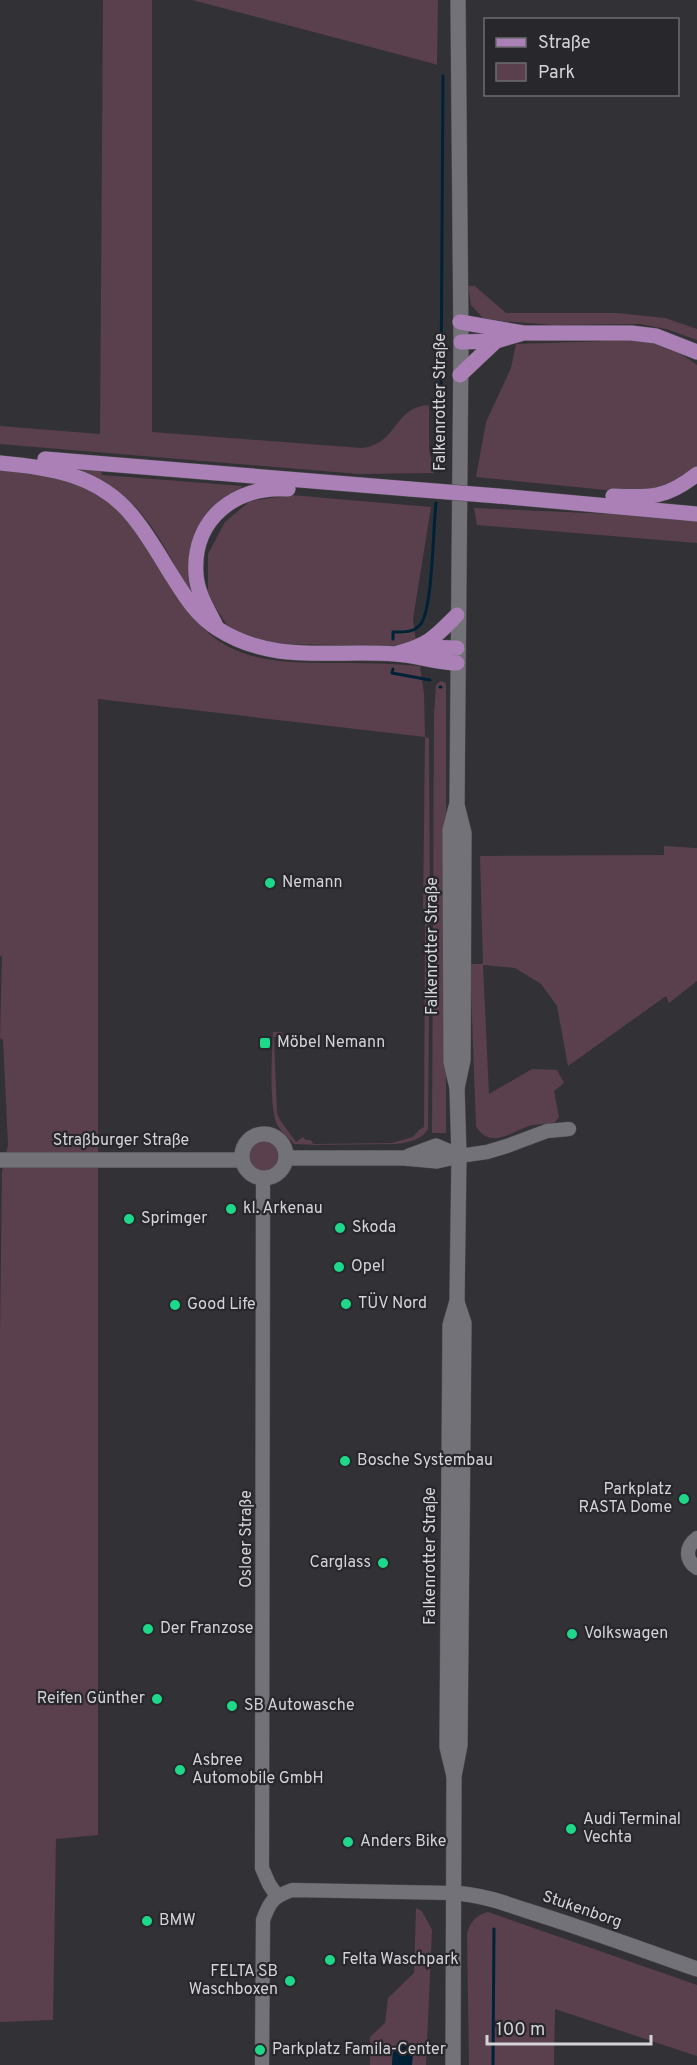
<svg xmlns="http://www.w3.org/2000/svg" width="697" height="2065" font-family="Overpass,sans-serif">
<rect width="100%" height="100%" fill="#323136"/>
<g fill="#5a3f4d">
<path d="M103 0H152V432L362 448C398 444 393 407 429 405V449L434 473 359 474 0 444V426L100 434Z"/>
<polygon points="192,0 438,0 437,65 431,63"/>
<polygon points="468,286 475,286 506,313 617,313 665,318 697,329 697,340 666,329 640,324 554,325 501,321 483,318 471,305"/>
<path d="M637 340C660 344 679 351 697 365V468L679 482 656 489 626 492 476 477 486 422 511 368 516 344Z"/>
<path d="M0 469C48 473 100 484 132 523 146 541 157 562 168 581 184 608 201 632 229 647 266 666 311 662 351 663 374 663 397 664 420 666L424 694 425 737 429 738 430 916 423 915 425 737 98 699V1835L56 1839 53 2020 0 2022V1334L2 1171 8 1145 3 1040 0 1038 2 956H0Z"/>
<path d="M75 469 101 471 102 475 243 486 216 505 198 529 193 539 188 571 196 603C175 568 151 512 116 490 103 482 88 476 75 469Z"/>
<polygon points="291,495 431,507 413,619 416,642 403,646 276,644 242,635 227,625 208,596 208,554 225,522 250,501"/>
<polygon points="474,508 635,515 697,520 697,543 477,525"/>
<polygon points="441,681 446,683 446,1133 432,1133 434,715 436,685"/>
<path d="M664 846 697 848V981L669 1003 666 996 568 1066 557 1006 541 984 515 968 483 965 489 1094 532 1069 557 1070 564 1083 554 1091 559 1117 553 1124C547 1124 540 1124 533 1125 514 1129 491 1152 476 1126L470 964H483L480 856 664 855Z"/>
<path d="M425 918H430L428 1129C421 1140 410 1142 397 1144L315 1145 294 1144C288 1137 279 1130 276 1122 269 1099 272 1057 273 1032H282L283 1036 274 1037 277 1113 280 1120 296 1142 303 1137 306 1140H311L313 1144 392 1143 413 1137 419 1130 424 1127Z"/>
<circle cx="265" cy="1156" r="17"/>
<polygon points="416,1908 422,1911 432,1930 426,2065 370,2065 370,2037 385,2023 388,1998 414,1973"/>
<path d="M488 1912 697 1985V2056L555 2009 554 2065H469L467 1934C470 1922 476 1915 488 1912Z"/>
</g>
<path fill="#002237" d="M406 2043 411 2046 413 2053 412 2065H392C393 2052 391 2047 406 2043Z"/>
<g fill="none" stroke-linecap="round" stroke-linejoin="round">
<g stroke="#002237" stroke-width="3">
<polyline points="441,394 443,76"/>
<polyline points="440,471 441,410"/>
<path d="M393 639V632C401 632 412 633 419 626 433 615 433 525 436 503"/>
<polyline points="393,669 392,673 430,680"/>
<polyline points="440,687 441,687"/>
<polyline points="493,2065 494,1929"/>
</g>
<defs>
<g id="minor">
<polyline points="459,1156 487,1152 507,1146 547,1131 569,1129"/>
<polyline points="263,1179 262,1868 269,1884 277,1896"/>
<path d="M697 1538C685 1547 685 1560 697 1568"/>
<path d="M262 2065 263 1920C270 1901 273 1897 292 1890L453 1893"/>
</g>
<g id="tertiary">
<circle cx="264" cy="1156" r="22"/>
<polyline points="409,1156 436,1146 459,1156"/>
<polyline points="286,1158 404,1158 437,1161 459,1156"/>
<polyline points="0,1160 242,1160"/>
<path d="M453 1893C478 1894 502 1902 525 1910 583 1928 640 1949 697 1969"/>
</g>
<g id="secondary">
<polyline points="457,1088 463,1060 464,833 457,805 461,342 458,0"/>
<polyline points="454,1776 447,1747 450,1325 457,1301 459,1156 457,1088 451,1062 450,830 456,807"/>
<polyline points="453,2065 454,1776 460,1745 464,1323 457,1302"/>
</g>
<g id="primary">
<polyline points="460,322 523,333 631,333 656,336 697,352"/>
<polyline points="461,342 496,341 520,334"/>
<polyline points="460,375 496,341"/>
<polyline points="45,459 410,489"/>
<path d="M0 463C51 468 100 474 134 518 147 534 158 553 169 571 183 593 195 615 218 629 275 665 332 649 395 654 416 655 436 663 457 663"/>
<polyline points="498,496 697,514"/>
<path d="M613 496C650 498 667 498 697 474"/>
<path d="M216 626C208 610 197 593 196 574 192 519 236 485 288 489"/>
<polyline points="419,647 457,648"/>
<path d="M398 653C429 645 435 637 457 615"/>
</g>
</defs>
<use href="#minor" stroke="#4e4d52" stroke-width="15"/>
<use href="#tertiary" stroke="#4e4d52" stroke-width="16"/>
<use href="#secondary" stroke="#4e4d52" stroke-width="16"/>
<use href="#primary" stroke="#4e4d52" stroke-width="16"/>
<use href="#minor" stroke="#737278" stroke-width="14"/>
<use href="#tertiary" stroke="#737278" stroke-width="15"/>
<use href="#secondary" stroke="#737278" stroke-width="15"/>
<use href="#primary" stroke="#ab80b6" stroke-width="15"/>
<defs>
<polyline id="primary-bridge" points="410,489 498,496"/>
</defs>
<use href="#primary-bridge" stroke="#4e4d52" stroke-width="16" stroke-linecap="butt"/>
<use href="#primary-bridge" stroke="#ab80b6" stroke-width="15"/>
</g>
<g fill="#1dd888" stroke="#28272c" stroke-width="2">
<circle cx="270" cy="883" r="6"/>
<rect x="259" y="1037" width="12" height="12" rx="3"/>
<circle cx="231" cy="1209" r="6"/>
<circle cx="129" cy="1219" r="6"/>
<circle cx="340" cy="1228" r="6"/>
<circle cx="339" cy="1267" r="6"/>
<circle cx="346" cy="1304" r="6"/>
<circle cx="175" cy="1305" r="6"/>
<circle cx="345" cy="1461" r="6"/>
<circle cx="684" cy="1499" r="6"/>
<circle cx="383" cy="1563" r="6"/>
<circle cx="148" cy="1629" r="6"/>
<circle cx="572" cy="1634" r="6"/>
<circle cx="157" cy="1699" r="6"/>
<circle cx="232" cy="1706" r="6"/>
<circle cx="180" cy="1770" r="6"/>
<circle cx="571" cy="1829" r="6"/>
<circle cx="348" cy="1842" r="6"/>
<circle cx="147" cy="1921" r="6"/>
<circle cx="330" cy="1960" r="6"/>
<circle cx="290" cy="1981" r="6"/>
<circle cx="260" cy="2050" r="6"/>
</g>
<g text-anchor="middle" dominant-baseline="central" stroke-width="4.5" stroke-linejoin="round" paint-order="stroke">
<g font-size="16" fill="#d4d3d7" stroke="#28272c">
<text transform="translate(441 402) rotate(-90)">Falkenrotter Straße</text>
<text transform="translate(433 946) rotate(-90)">Falkenrotter Straße</text>
<text x="121" y="1141">Straßburger Straße</text>
<text transform="translate(247 1539) rotate(-90)">Osloer Straße</text>
<text transform="translate(431 1556) rotate(-90)">Falkenrotter Straße</text>
<text transform="translate(582 1910) rotate(19)">Stukenborg</text>
</g>
<g font-size="16" fill="#d4d3d7" stroke="#28272c" text-anchor="start">
<text x="282" y="883">Nemann</text>
<text x="277" y="1043">Möbel Nemann</text>
<text x="243" y="1209">kl. Arkenau</text>
<text x="141" y="1219">Sprimger</text>
<text x="352" y="1228">Skoda</text>
<text x="351" y="1267">Opel</text>
<text x="358" y="1304">TÜV Nord</text>
<text x="187" y="1305">Good Life</text>
<text x="357" y="1461">Bosche Systembau</text>
<text x="672" y="1490" text-anchor="end">Parkplatz<tspan x="672" dy="18">RASTA Dome</tspan></text>
<text x="371" y="1563" text-anchor="end">Carglass</text>
<text x="160" y="1629">Der Franzose</text>
<text x="584" y="1634">Volkswagen</text>
<text x="145" y="1699" text-anchor="end">Reifen Günther</text>
<text x="244" y="1706">SB Autowasche</text>
<text x="192" y="1761">Asbree<tspan x="192" dy="18">Automobile GmbH</tspan></text>
<text x="583" y="1820">Audi Terminal<tspan x="583" dy="18">Vechta</tspan></text>
<text x="360" y="1842">Anders Bike</text>
<text x="159" y="1921">BMW</text>
<text x="342" y="1960">Felta Waschpark</text>
<text x="278" y="1972" text-anchor="end">FELTA SB<tspan x="278" dy="18">Waschboxen</tspan></text>
<text x="272" y="2050">Parkplatz Famila-Center</text>
</g>
</g>
<rect x="484" y="18" width="195" height="78" fill="#28272c" stroke="#6d6c70" stroke-width="1.5"/>
<rect x="496" y="38" width="30" height="9" fill="#ab80b6" stroke="#6d6c70" stroke-width="1.5"/>
<text x="538" y="48" font-size="18" fill="#d4d3d7">Straße</text>
<rect x="496" y="63" width="30" height="18" fill="#5a3f4d" stroke="#6d6c70" stroke-width="1.5"/>
<text x="538" y="78" font-size="18" fill="#d4d3d7">Park</text>
<path d="M487 2035v9h164v-9" fill="none" stroke="#d4d3d7" stroke-width="3"/>
<text x="496" y="2035" font-size="18" fill="#d4d3d7" stroke="#28272c" stroke-width="4.5" paint-order="stroke">100 m</text>
</svg>
